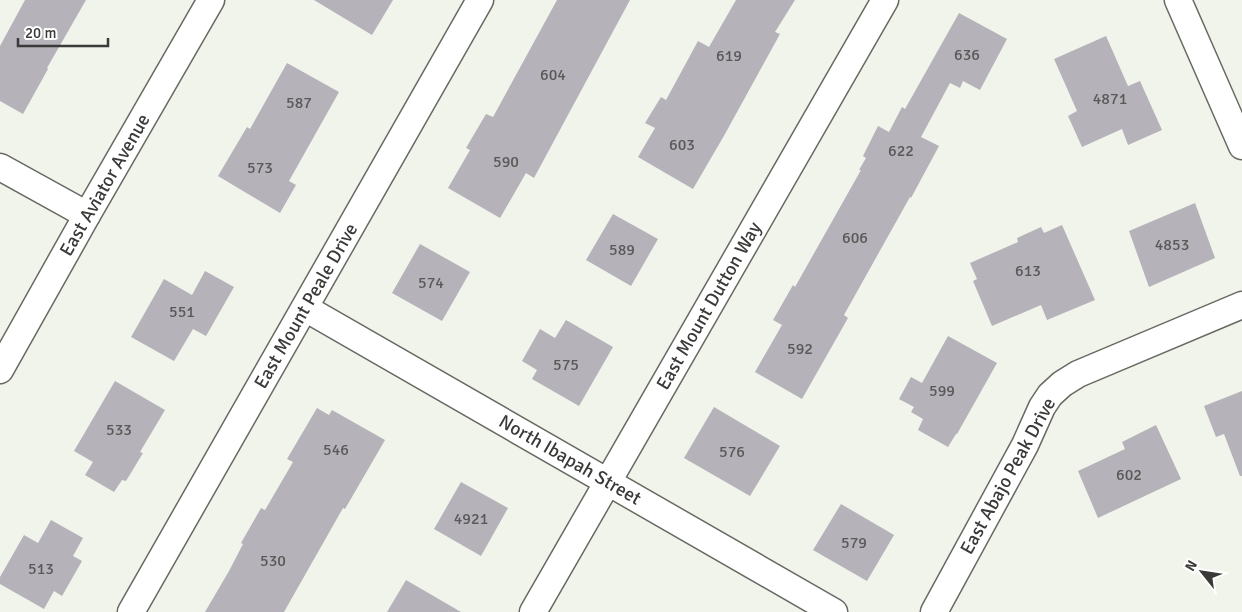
<svg xmlns="http://www.w3.org/2000/svg" width="1242" height="612" font-family="Signika,sans-serif">
<rect width="100%" height="100%" fill="#f1f4eb"/>
<g fill="#b5b2ba">
<polygon points="25,0 86,0 47,68 48,69 23,114 0,101 0,46"/>
<polygon points="314,0 393,0 372,35"/>
<polygon points="557,0 630,0 534,178 526,173 500,218 448,188 470,150 466,148 486,114 493,117"/>
<polygon points="736,0 795,0 775,32 780,34 725,134 693,189 638,157 655,128 645,123 661,97 666,100 698,41 709,47"/>
<polygon points="959,13 1007,39 980,90 963,81 960,88 950,83 921,137 939,146 911,198 910,197 844,315 848,318 802,399 755,372 782,325 773,320 793,285 795,287 861,170 859,170 866,158 863,156 878,126 889,132 902,107 905,109"/>
<polygon points="1106,36 1128,86 1140,81 1162,130 1128,145 1122,129 1082,147 1068,116 1077,111 1054,59"/>
<polygon points="287,63 339,92 289,181 296,185 280,213 218,176 247,127 250,129"/>
<polygon points="1195,203 1215,258 1149,287 1129,231"/>
<polygon points="613,214 658,239 631,286 586,260"/>
<polygon points="1062,225 1095,300 1047,320 1041,305 992,326 973,281 977,279 970,263 1018,242 1017,238 1041,227 1044,233"/>
<polygon points="420,244 470,272 442,321 392,293"/>
<polygon points="205,271 234,287 206,336 193,329 174,361 131,337 164,279 192,295"/>
<polygon points="566,320 613,347 579,406 532,379 537,370 522,361 540,329 555,338"/>
<polygon points="948,336 997,363 957,434 956,434 948,447 918,430 923,419 911,412 914,407 899,399 911,377 922,383"/>
<polygon points="115,381 165,410 140,452 143,453 126,481 122,480 114,492 85,475 93,462 74,451"/>
<polygon points="1242,391 1242,476 1240,476 1224,434 1216,437 1204,406"/>
<polygon points="714,407 780,446 750,496 684,458"/>
<polygon points="317,408 329,415 332,410 385,440 345,509 343,508 284,612 205,612 229,571 243,544 241,543 261,508 265,510 293,462 287,459"/>
<polygon points="1156,425 1181,479 1098,518 1078,471 1125,449 1122,442"/>
<polygon points="461,482 508,508 481,556 434,529"/>
<polygon points="841,504 894,535 867,581 813,550"/>
<polygon points="51,520 83,538 73,556 82,561 62,596 54,591 44,609 0,584 0,577 24,535 38,543"/>
<polygon points="406,580 461,612 387,612"/>
</g>
<g fill="none" stroke-linecap="round" stroke-linejoin="round">
<defs>
<g id="street">
<polyline points="1178,0 1242,146"/>
<polyline points="0,167 87,215"/>
<polyline points="305,308 834,612"/>
<polyline points="0,370 87,215 211,0"/>
<polyline points="131,612 480,0"/>
<polyline points="533,612 885,0"/>
<polyline points="934,612 1025,445 1042,407 1050,395 1062,384 1078,374 1242,305"/>
</g>
</defs>
<use href="#street" stroke="#676962" stroke-width="29"/>
<use href="#street" stroke="#fff" stroke-width="26"/>
</g>
<g text-anchor="middle" dominant-baseline="central" stroke-width="5" stroke-linejoin="round" paint-order="stroke">
<g font-size="16" fill="#595958">
<text x="967" y="55">636</text>
<text x="729" y="56">619</text>
<text x="553" y="75">604</text>
<text x="1110" y="99">4871</text>
<text x="299" y="103">587</text>
<text x="682" y="145">603</text>
<text x="901" y="151">622</text>
<text x="506" y="162">590</text>
<text x="260" y="168">573</text>
<text x="855" y="238">606</text>
<text x="1172" y="245">4853</text>
<text x="622" y="250">589</text>
<text x="1028" y="271">613</text>
<text x="431" y="283">574</text>
<text x="182" y="312">551</text>
<text x="800" y="349">592</text>
<text x="566" y="365">575</text>
<text x="942" y="391">599</text>
<text x="119" y="430">533</text>
<text x="336" y="450">546</text>
<text x="732" y="452">576</text>
<text x="1129" y="475">602</text>
<text x="471" y="519">4921</text>
<text x="854" y="543">579</text>
<text x="273" y="561">530</text>
<text x="41" y="569">513</text>
</g>
<g font-size="19" fill="#3a3b38" stroke="#fff">
<text transform="translate(105 185) rotate(-60)">East Aviator Avenue</text>
<text transform="translate(306 306) rotate(-60)">East Mount Peale Drive</text>
<text transform="translate(709 306) rotate(-60)">East Mount Dutton Way</text>
<text transform="translate(570 460) rotate(30)">North Ibapah Street</text>
<text transform="translate(1008 476) rotate(-61)">East Abajo Peak Drive</text>
</g>
</g>
<g transform="translate(1202 572) rotate(300)" stroke="#ffffff" stroke-width="4" paint-order="stroke">
<path d="M0-4L9 19L0 12L-9 19Z" fill="#3a3b38"/>
<text y="-8" font-size="14" font-weight="bold" text-anchor="middle" fill="#3a3b38">N</text>
</g>
<path d="M18 38v8h90v-8" fill="none" stroke="#3a3b38" stroke-width="2.5"/>
<text x="25" y="38" font-size="15" fill="#3a3b38" stroke="#ffffff" stroke-width="4" paint-order="stroke">20 m</text>
</svg>
